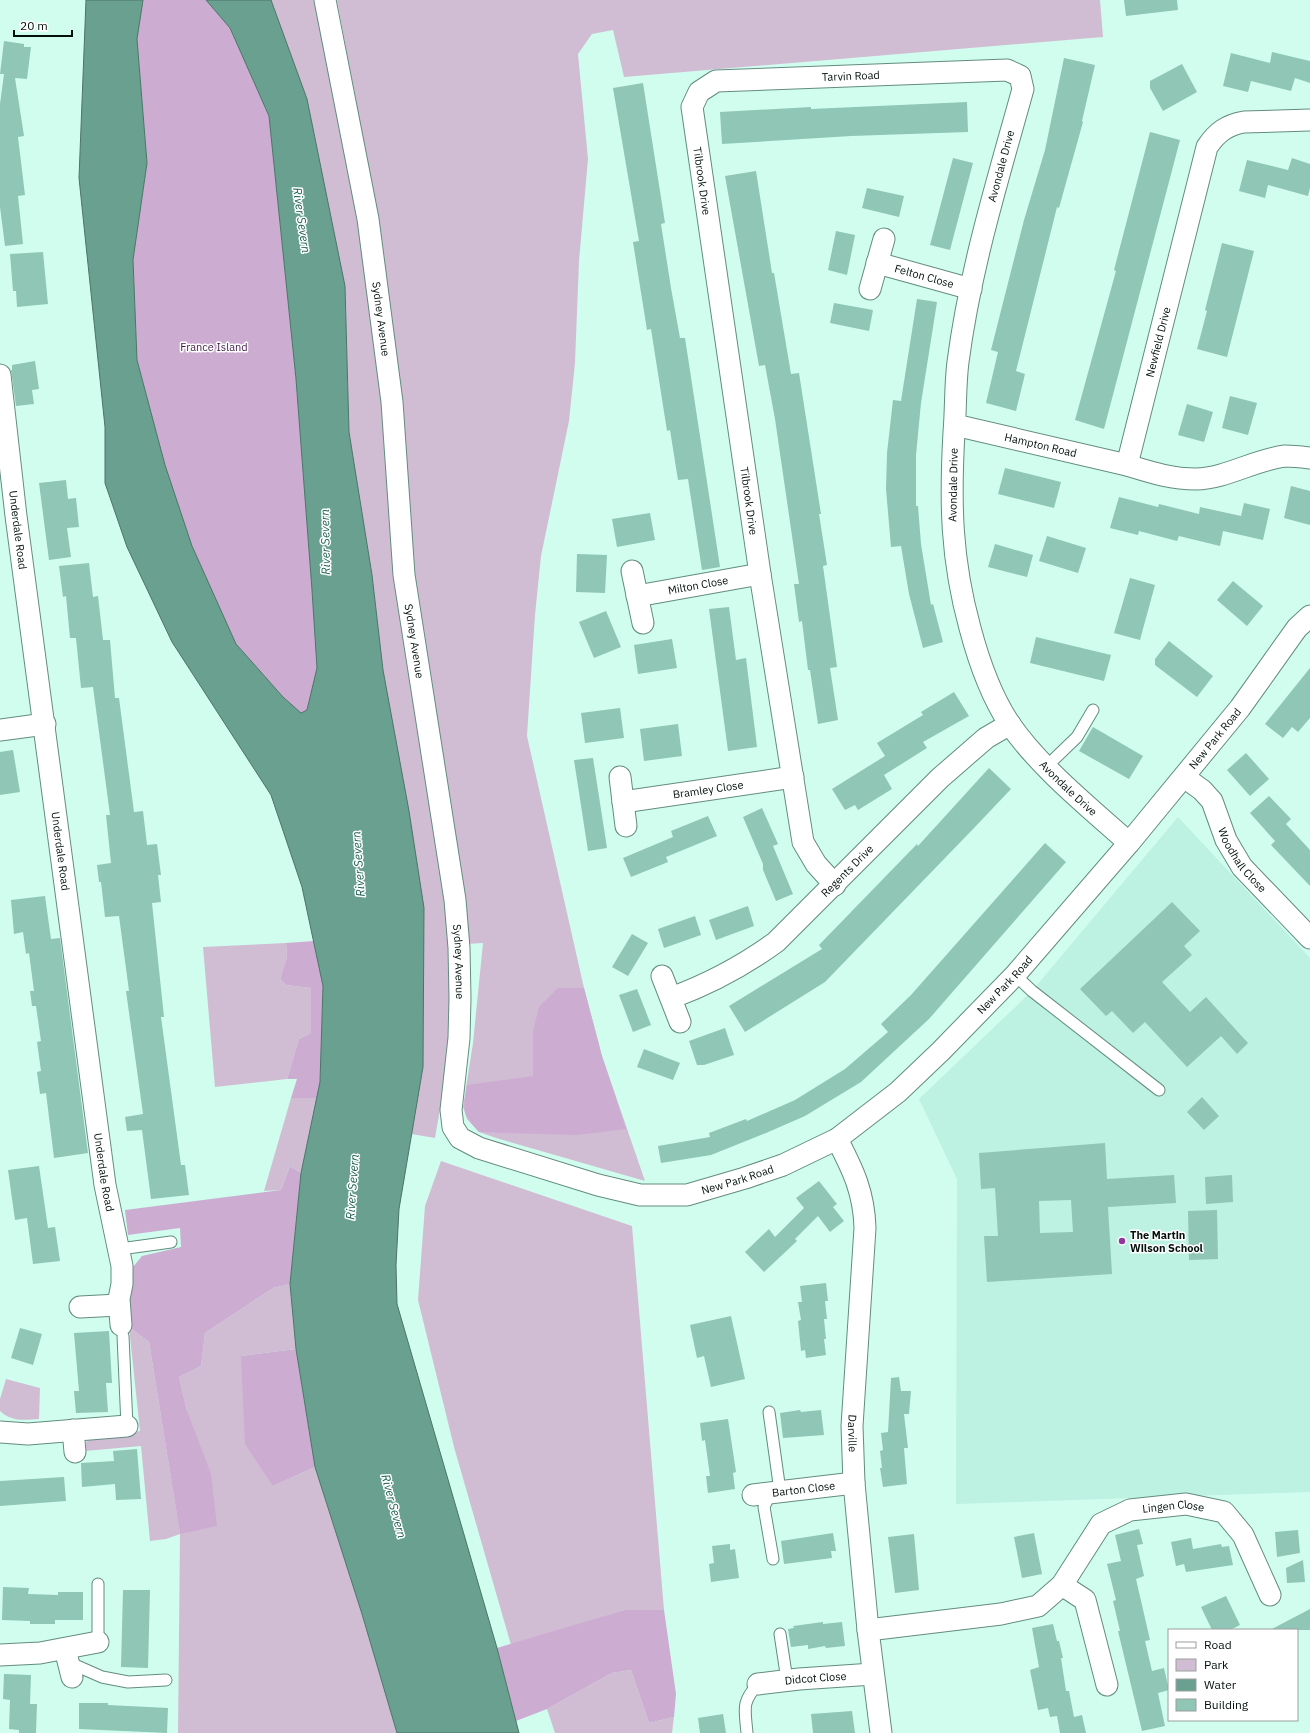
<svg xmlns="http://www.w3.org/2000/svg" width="1310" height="1733" font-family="'IBM Plex Sans',sans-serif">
<rect width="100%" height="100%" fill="#d1fdef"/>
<polygon fill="#bdf1e1" points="1178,817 1310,958 1310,1492 956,1504 957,1179 919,1099 1032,991"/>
<g fill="#d1bdd3">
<polygon points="271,0 317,0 359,220 449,917 451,999 447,1069 435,1138 411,1134 423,1067 383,670 372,575 349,432 345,286 307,99"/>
<polygon points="337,0 1100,0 1103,37 624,77 613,30 592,34 578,54 588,159 579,261 575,363 569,421 541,556 535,615 527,736 584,988 602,1056 645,1181 496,1138 479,1132 467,1119 463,1107 473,1043 483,943 466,944 407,574 372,187"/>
<polygon points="286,943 287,957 280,979 286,985 311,988 311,1033 299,1039 287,1079 215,1087 203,947"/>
<polygon points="291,1098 317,1098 301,1173 290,1166 281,1190 264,1191"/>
<polygon points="441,1161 632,1226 664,1610 624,1610 511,1645 454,1447 418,1300 425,1206"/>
<polygon points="290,1284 296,1349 241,1356 273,1486 315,1467 362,1614 397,1733 178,1733 180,1534 166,1539 150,1541 141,1446 85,1451 86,1442 96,1435 140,1431 129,1327 149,1342 180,1533 187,1411 179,1377 201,1366 205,1333 273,1288"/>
<path d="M6 1379 40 1388 39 1419C24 1420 12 1422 0 1411V1399Z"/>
<polygon points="631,1670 649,1723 674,1717 672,1733 555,1733 547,1709 612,1673"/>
</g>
<g fill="#ccacd1">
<polygon points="143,0 206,0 230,28 269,116 296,379 312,590 317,668 307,710 301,713 283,697 236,644 192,546 165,465 137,360 133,260 147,163 137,39"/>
<polygon points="314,941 323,986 320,1082 317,1098 291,1098 297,1079 287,1079 299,1039 311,1033 311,988 286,985 280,979 287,957 286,943"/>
<path d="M558 988H584L602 1056 626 1129 577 1135 479 1132C461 1113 463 1110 467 1085L533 1076V1031L539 1007Z"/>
<polygon points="290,1166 301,1173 290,1284 273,1288 205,1333 201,1366 179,1377 187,1411 211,1474 217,1526 180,1534 149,1342 129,1327 128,1273 142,1256 181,1247 180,1228 128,1235 125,1210 281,1190"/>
<polygon points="296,1349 315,1467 273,1486 245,1444 241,1356"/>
<polygon points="624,1610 664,1610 676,1694 674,1717 649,1723 631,1670 612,1673 547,1709 516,1721 497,1648"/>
</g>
<polygon fill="#6aa090" stroke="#4b7568" points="86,0 143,0 137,39 147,163 133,260 137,360 165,465 192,546 236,644 283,697 301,713 307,710 317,668 312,590 296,379 269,116 230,28 206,0 271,0 307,99 345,286 349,432 372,575 383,670 409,811 424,908 423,1067 399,1209 396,1265 397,1304 497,1648 519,1733 397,1733 362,1614 315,1467 296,1349 290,1284 301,1173 320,1082 323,986 302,887 271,795 172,642 127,547 105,483 105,427 79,178"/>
<g fill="#8fc6b5" fill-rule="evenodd">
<polygon points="1124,0 1177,0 1178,10 1126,16"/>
<polygon points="4,41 24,44 24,47 31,47 27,79 15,78 24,136 18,137 25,195 18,196 23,244 5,246 0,207 0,104 4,74 0,74"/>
<polygon points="1272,52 1310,61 1310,83 1295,78 1291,91 1251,81 1248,92 1223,86 1231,53 1270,63"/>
<polygon points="1064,58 1095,65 1082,121 1083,122 1059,208 1057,207 1016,371 1025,374 1016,411 986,403 998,352 991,350 1024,220 1045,150"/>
<polygon points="1182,64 1197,92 1163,111 1150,88 1150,81"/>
<polygon points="643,83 665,223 661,224 671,288 680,338 685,338 720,567 702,570 688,479 678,480 670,430 667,431 651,329 647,330 639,280 633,242 639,241 613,88"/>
<polygon points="967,102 968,132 851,136 722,144 720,112 811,107 811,109"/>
<polygon points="1150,132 1180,140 1104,429 1075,420 1116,271 1114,270"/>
<polygon points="953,158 973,163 950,250 930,245"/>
<polygon points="1292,158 1310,164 1310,188 1308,196 1268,185 1265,198 1239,191 1247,160 1288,170"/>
<polygon points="756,171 772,273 774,273 791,374 799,373 821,514 819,514 827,565 823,566 837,667 830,668 838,720 818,724 810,670 808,670 802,621 799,622 794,584 799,584 775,419 765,365 759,366 725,176"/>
<polygon points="867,188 904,196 899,217 862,208"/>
<polygon points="836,231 855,235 847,275 828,270"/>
<polygon points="1222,243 1254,251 1227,357 1197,349 1207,311 1205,310"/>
<polygon points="43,252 48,304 17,307 16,291 13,291 10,254"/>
<polygon points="917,299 937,302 921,403 916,455 916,506 918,506 921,544 931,605 933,604 943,642 923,648 909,594 901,546 891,547 886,489 887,453 893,400 901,401"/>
<polygon points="834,303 873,310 869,331 830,323"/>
<polygon points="35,361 39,389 32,390 34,404 16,406 11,370 12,370 12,365"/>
<polygon points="1230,396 1257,403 1248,435 1222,428"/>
<polygon points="1187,404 1213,412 1204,442 1178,435"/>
<polygon points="1005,468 1061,482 1054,508 998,494"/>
<polygon points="66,480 68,499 76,498 79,527 67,528 71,557 49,560 39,483"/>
<polygon points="1291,486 1310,491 1310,525 1284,518"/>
<polygon points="1119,497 1158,507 1159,504 1199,514 1200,507 1241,516 1244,503 1270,509 1263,540 1223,531 1220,546 1179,536 1177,541 1139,531 1138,535 1110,528"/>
<polygon points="650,513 655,540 617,547 612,519"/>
<polygon points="1047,536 1086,548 1078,573 1039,561"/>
<polygon points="995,544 1033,555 1027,577 988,567"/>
<polygon points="577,554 607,555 605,593 576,592"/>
<polygon points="89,563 93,597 98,596 103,640 110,640 115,698 119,698 134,812 143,811 147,845 157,844 161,875 158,875 161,902 152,903 164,1017 161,1017 181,1165 185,1165 189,1195 151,1199 142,1130 127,1131 125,1117 143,1114 126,991 129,991 119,916 105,917 101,882 99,882 97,865 111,863 106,815 110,815 93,687 81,688 76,638 70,638 66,596 63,597 59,566"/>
<polygon points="1130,578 1155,585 1140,640 1114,633"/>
<polygon points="1233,581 1263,606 1247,626 1217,600"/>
<polygon points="729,607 736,660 746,658 757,747 728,751 709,609"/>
<polygon points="606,611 621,647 594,658 579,622"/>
<polygon points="1036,637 1111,655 1104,681 1030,663"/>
<polygon points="672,639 677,668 638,674 634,645"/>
<polygon points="1169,641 1213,676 1197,697 1155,665 1155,659"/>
<polygon points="1310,668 1310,718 1298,732 1292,727 1283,738 1265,724"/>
<polygon points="954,692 969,716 923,742 927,748 884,775 892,789 858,810 855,805 845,810 832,789 885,756 877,743 923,715 921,712"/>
<polygon points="620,708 624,738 585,743 581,713"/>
<polygon points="678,724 682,756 644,761 640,729"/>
<polygon points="1093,727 1143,756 1129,779 1079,751"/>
<polygon points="13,750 20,792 0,795 0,752"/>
<polygon points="1246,753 1269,779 1250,796 1227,770"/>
<polygon points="593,758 607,848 588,851 574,760"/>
<polygon points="989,768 1011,789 975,827 825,982 745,1032 729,1006 822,949 819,945 917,844 918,846"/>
<polygon points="1269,796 1291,819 1286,824 1310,850 1310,886 1271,845 1275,841 1250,813"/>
<polygon points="762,808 778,844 773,846 793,894 776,901 763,870 763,864 743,817"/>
<polygon points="708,816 717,836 666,857 668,862 631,877 623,858 673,837 671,831"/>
<polygon points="1045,843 1066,862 929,1019 861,1082 805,1116 766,1133 711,1155 661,1163 658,1146 710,1137 709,1133 746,1119 747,1121 795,1100 845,1069 888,1032 881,1024 911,995"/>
<polygon points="45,896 51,939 60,938 88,1153 54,1158 46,1093 40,1094 37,1072 41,1071 37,1042 41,1041 36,1006 32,1006 30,991 34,991 29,953 26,954 23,932 14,934 11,900"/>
<polygon points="1172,902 1200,931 1184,946 1192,955 1162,982 1190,1012 1206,997 1248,1043 1237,1054 1221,1036 1187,1067 1145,1022 1133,1033 1112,1011 1106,1016 1080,989"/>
<polygon points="748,906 754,926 716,940 709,920"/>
<polygon points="695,916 701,935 664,948 658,929"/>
<polygon points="632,934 648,943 628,976 612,967"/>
<polygon points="637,989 651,1025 633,1032 619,995"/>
<polygon points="725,1028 734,1055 704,1065 697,1065 689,1041"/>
<polygon points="644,1049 680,1063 673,1080 637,1067"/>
<polygon points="1202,1097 1219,1116 1204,1130 1187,1112"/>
<path d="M1105 1143 1107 1179 1174 1175 1176 1203 1108 1207 1112 1274 987 1282 984 1236H998L995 1188 981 1189 979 1153ZM1071 1200 1073 1232 1040 1233 1039 1201Z"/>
<polygon points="39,1166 48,1228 55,1227 60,1261 33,1264 27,1218 15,1220 8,1170"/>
<polygon points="1232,1175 1233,1202 1206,1204 1205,1177"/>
<polygon points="819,1181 837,1204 833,1207 844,1221 830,1232 818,1216 795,1239 797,1241 764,1272 745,1252 769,1229 775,1237 804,1208 796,1198"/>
<polygon points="1217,1210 1218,1259 1189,1260 1188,1211"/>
<polygon points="826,1283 828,1301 825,1301 827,1319 824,1319 826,1339 824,1339 826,1355 806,1358 805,1350 801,1351 798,1321 801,1320 798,1302 802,1302 800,1286"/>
<polygon points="731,1316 745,1379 711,1387 704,1356 697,1358 690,1325"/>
<polygon points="20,1328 42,1334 33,1365 11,1358"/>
<polygon points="109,1331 112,1383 106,1383 108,1412 76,1413 74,1391 79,1391 74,1333"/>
<polygon points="899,1377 901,1391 911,1391 909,1414 904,1414 908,1448 904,1448 907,1484 883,1487 880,1468 882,1468 880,1451 883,1450 881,1433 888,1432 891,1378"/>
<polygon points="800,1410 801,1412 821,1410 824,1435 783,1438 780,1413"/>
<polygon points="728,1419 736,1472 733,1473 735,1489 708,1493 706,1476 710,1476 705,1440 702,1441 700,1423"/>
<polygon points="137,1449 141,1499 116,1500 115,1484 82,1487 81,1463 114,1461 113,1451"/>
<polygon points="64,1477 66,1501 0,1506 0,1481"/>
<polygon points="1139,1529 1143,1544 1137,1545 1144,1576 1136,1579 1150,1640 1145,1641 1152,1671 1164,1668 1169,1690 1158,1693 1165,1726 1142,1731 1118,1631 1120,1631 1113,1601 1116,1600 1107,1564 1121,1561 1115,1535"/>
<polygon points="1298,1530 1300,1553 1277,1557 1275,1532"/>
<polygon points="833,1533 836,1551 831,1551 832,1558 784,1564 781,1541"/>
<polygon points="1034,1533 1042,1574 1022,1578 1014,1537"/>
<polygon points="914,1534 919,1590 895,1593 888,1537"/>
<polygon points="1191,1538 1193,1549 1221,1544 1222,1547 1229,1546 1233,1565 1186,1572 1184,1564 1176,1566 1171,1542"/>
<polygon points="730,1544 730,1550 735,1549 739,1578 711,1582 709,1564 714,1563 712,1546"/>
<polygon points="1303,1560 1305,1582 1287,1583 1286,1568"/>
<polygon points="3,1587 29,1588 28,1594 58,1595 58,1592 83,1592 83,1620 55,1620 55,1624 30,1624 30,1621 2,1620"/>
<polygon points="123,1590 150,1590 148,1668 121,1667"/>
<polygon points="1226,1596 1240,1625 1230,1630 1212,1630 1201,1607"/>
<polygon points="1310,1609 1310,1630 1270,1630"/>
<polygon points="823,1622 823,1624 842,1622 845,1646 826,1648 825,1646 808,1649 808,1645 791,1647 788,1629 794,1628 793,1626"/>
<polygon points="1053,1624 1057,1641 1059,1641 1063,1658 1061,1658 1066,1691 1069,1691 1074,1717 1082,1715 1086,1733 1060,1733 1057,1716 1050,1717 1048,1708 1038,1710 1030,1670 1039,1667 1032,1628"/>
<polygon points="4,1674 31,1675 30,1704 37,1704 36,1733 19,1733 19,1730 9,1729 10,1700 3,1699"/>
<polygon points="79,1703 108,1703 108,1705 168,1708 167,1733 79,1729"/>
<polygon points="852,1711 855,1733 813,1733 811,1714"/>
<polygon points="723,1714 726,1733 700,1733 698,1718"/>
</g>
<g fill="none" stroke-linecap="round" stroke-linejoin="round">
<defs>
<g id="service">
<polyline points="1047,766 1077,737 1093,710"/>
<polyline points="1015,975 1032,991 1159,1090"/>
<polyline points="120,1249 171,1242"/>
<polyline points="123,1336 127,1426"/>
<polyline points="769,1412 780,1491"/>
<polyline points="771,1492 764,1507 773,1559"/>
<polyline points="780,1634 787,1680"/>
<polyline points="98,1642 98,1584"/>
<polyline points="68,1662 102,1677 128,1682 166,1680"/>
<path d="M747 1733C745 1709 741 1703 758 1684"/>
</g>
<g id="minor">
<path id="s1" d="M325 0 368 219 392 402 404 575 455 900 459 948 460 998 459 1038 451 1110 453 1127 460 1138 479 1148 598 1185 640 1195H687L745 1178 783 1165 837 1139 898 1092 941 1051 1015 975 1129 843 1240 708 1297 628 1310 616"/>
<path d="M1310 120 1244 122C1227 125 1217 132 1207 147L1127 465C1150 472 1171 479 1196 479 1227 478 1254 460 1285 456 1293 456 1302 457 1310 458"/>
<path id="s2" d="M877 263 971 289"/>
<polyline points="870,289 884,239"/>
<path id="s3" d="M0 375 16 516 105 1185 122 1266V1284L119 1299 121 1325"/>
<path id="s4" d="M955 425 1127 465"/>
<polyline points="632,571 643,623"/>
<path id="s5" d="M637 596 760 574"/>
<polyline points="0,730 45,724"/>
<polyline points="620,777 626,826"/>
<path id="s6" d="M1184 777 1202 790 1212 801 1226 840 1242 867 1310 938"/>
<path id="s7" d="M623 802 793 777"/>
<path id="s8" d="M835 885 816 864 803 842 760 574 692 107 699 92 716 81 1007 70 1020 76 1023 89C998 179 970 269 958 362 955 385 956 409 954 432 950 503 951 559 970 628 979 662 990 694 1009 723 1039 767 1090 808 1129 843"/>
<polyline points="662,976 680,1022"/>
<path id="s9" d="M671 998C709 984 743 966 776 942L940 778 986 738 1010 724"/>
<path id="s10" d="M837 1139C853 1170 864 1192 865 1228L852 1426 854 1483 868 1630 881 1733"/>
<polyline points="80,1307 119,1305"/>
<polyline points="73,1430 75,1452"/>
<polyline points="0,1432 28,1434 127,1426"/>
<path id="s11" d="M753 1495 854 1483"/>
<polyline points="1062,1585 1085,1600 1107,1685"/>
<path id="s12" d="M868 1630 1001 1614 1038 1606 1062 1585 1101 1524 1130 1510 1186 1504 1224 1512 1243 1535 1270 1595"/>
<polyline points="65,1649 72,1677"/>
<polyline points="0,1655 40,1653 98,1642"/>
<path id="s13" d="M758 1684 799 1679 873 1674"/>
</g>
</defs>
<use href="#service" stroke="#638c7f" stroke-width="13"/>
<use href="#minor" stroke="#638c7f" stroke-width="23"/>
<use href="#service" stroke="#fff" stroke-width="11"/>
<use href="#minor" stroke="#fff" stroke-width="21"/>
</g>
<circle fill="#91359f" stroke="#fff" stroke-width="1.5" cx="1122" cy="1241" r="4"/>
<g text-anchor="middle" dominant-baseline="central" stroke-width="3" stroke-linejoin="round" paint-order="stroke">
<g font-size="11" fill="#02100c" stroke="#fff">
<text stroke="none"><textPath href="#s8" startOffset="969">Tarvin Road</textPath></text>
<text transform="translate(1001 166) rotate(-75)">Avondale Drive</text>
<text transform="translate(702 181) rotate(82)">Tilbrook Drive</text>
<text stroke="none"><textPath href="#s2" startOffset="49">Felton Close</textPath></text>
<text stroke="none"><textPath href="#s1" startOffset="324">Sydney Avenue</textPath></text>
<text transform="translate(1158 342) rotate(-76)">Newfield Drive</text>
<text stroke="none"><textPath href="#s4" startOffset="88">Hampton Road</textPath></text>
<text transform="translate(953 485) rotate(-89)">Avondale Drive</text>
<text transform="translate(749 501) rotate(82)">Tilbrook Drive</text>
<text stroke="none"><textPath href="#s3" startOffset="156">Underdale Road</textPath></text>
<text stroke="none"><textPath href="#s5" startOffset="62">Milton Close</textPath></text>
<text stroke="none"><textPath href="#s1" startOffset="648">Sydney Avenue</textPath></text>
<text stroke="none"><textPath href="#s1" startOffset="2100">New Park Road</textPath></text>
<text stroke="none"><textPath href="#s8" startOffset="1893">Avondale Drive</textPath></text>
<text stroke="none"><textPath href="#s7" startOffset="86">Bramley Close</textPath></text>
<text stroke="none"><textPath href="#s3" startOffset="480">Underdale Road</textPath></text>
<text stroke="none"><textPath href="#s6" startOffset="104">Woodhall Close</textPath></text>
<text stroke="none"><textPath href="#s9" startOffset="220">Regents Drive</textPath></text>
<text stroke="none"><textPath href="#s1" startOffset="972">Sydney Avenue</textPath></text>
<text stroke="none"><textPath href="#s1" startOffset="1776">New Park Road</textPath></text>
<text stroke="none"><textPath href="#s3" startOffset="804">Underdale Road</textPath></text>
<text stroke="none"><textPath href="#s1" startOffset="1440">New Park Road</textPath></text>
<text stroke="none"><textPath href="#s10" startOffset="300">Darville</textPath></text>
<text stroke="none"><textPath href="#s11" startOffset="51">Barton Close</textPath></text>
<text stroke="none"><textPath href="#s12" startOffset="352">Lingen Close</textPath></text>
<text stroke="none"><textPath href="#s13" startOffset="58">Didcot Close</textPath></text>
</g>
<g font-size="11" fill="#3f1745" stroke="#fff">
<text x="214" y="347">France Island</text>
</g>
<g font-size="11" font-weight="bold" fill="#02100c" stroke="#fff" text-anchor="start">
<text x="1130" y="1235">The Martin<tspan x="1130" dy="13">Wilson School</tspan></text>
</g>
<g font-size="12" font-style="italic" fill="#1b6150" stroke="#fff">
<text transform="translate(302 220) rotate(82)">River Severn</text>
<text transform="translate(325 542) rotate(-91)">River Severn</text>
<text transform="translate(358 864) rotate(-94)">River Severn</text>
<text transform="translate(352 1187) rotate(-86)">River Severn</text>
<text transform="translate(394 1506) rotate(75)">River Severn</text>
</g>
</g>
<rect x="1168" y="1629" width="130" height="92" fill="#ffffff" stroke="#9a9f9e"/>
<rect x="1176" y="1642" width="20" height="6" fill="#ffffff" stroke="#9a9f9e"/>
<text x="1204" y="1649" font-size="12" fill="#02100c">Road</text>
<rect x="1176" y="1659" width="20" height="12" fill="#d1bdd3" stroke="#9a9f9e"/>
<text x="1204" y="1669" font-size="12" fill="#02100c">Park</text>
<rect x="1176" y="1679" width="20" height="12" fill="#6aa090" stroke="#9a9f9e"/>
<text x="1204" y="1689" font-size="12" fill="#02100c">Water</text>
<rect x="1176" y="1699" width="20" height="12" fill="#8fc6b5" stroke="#9a9f9e"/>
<text x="1204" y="1709" font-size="12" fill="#02100c">Building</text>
<path d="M14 30v6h58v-6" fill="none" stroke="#02100c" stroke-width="2"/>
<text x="20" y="30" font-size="12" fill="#02100c" stroke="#ffffff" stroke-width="3" paint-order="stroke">20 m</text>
</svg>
